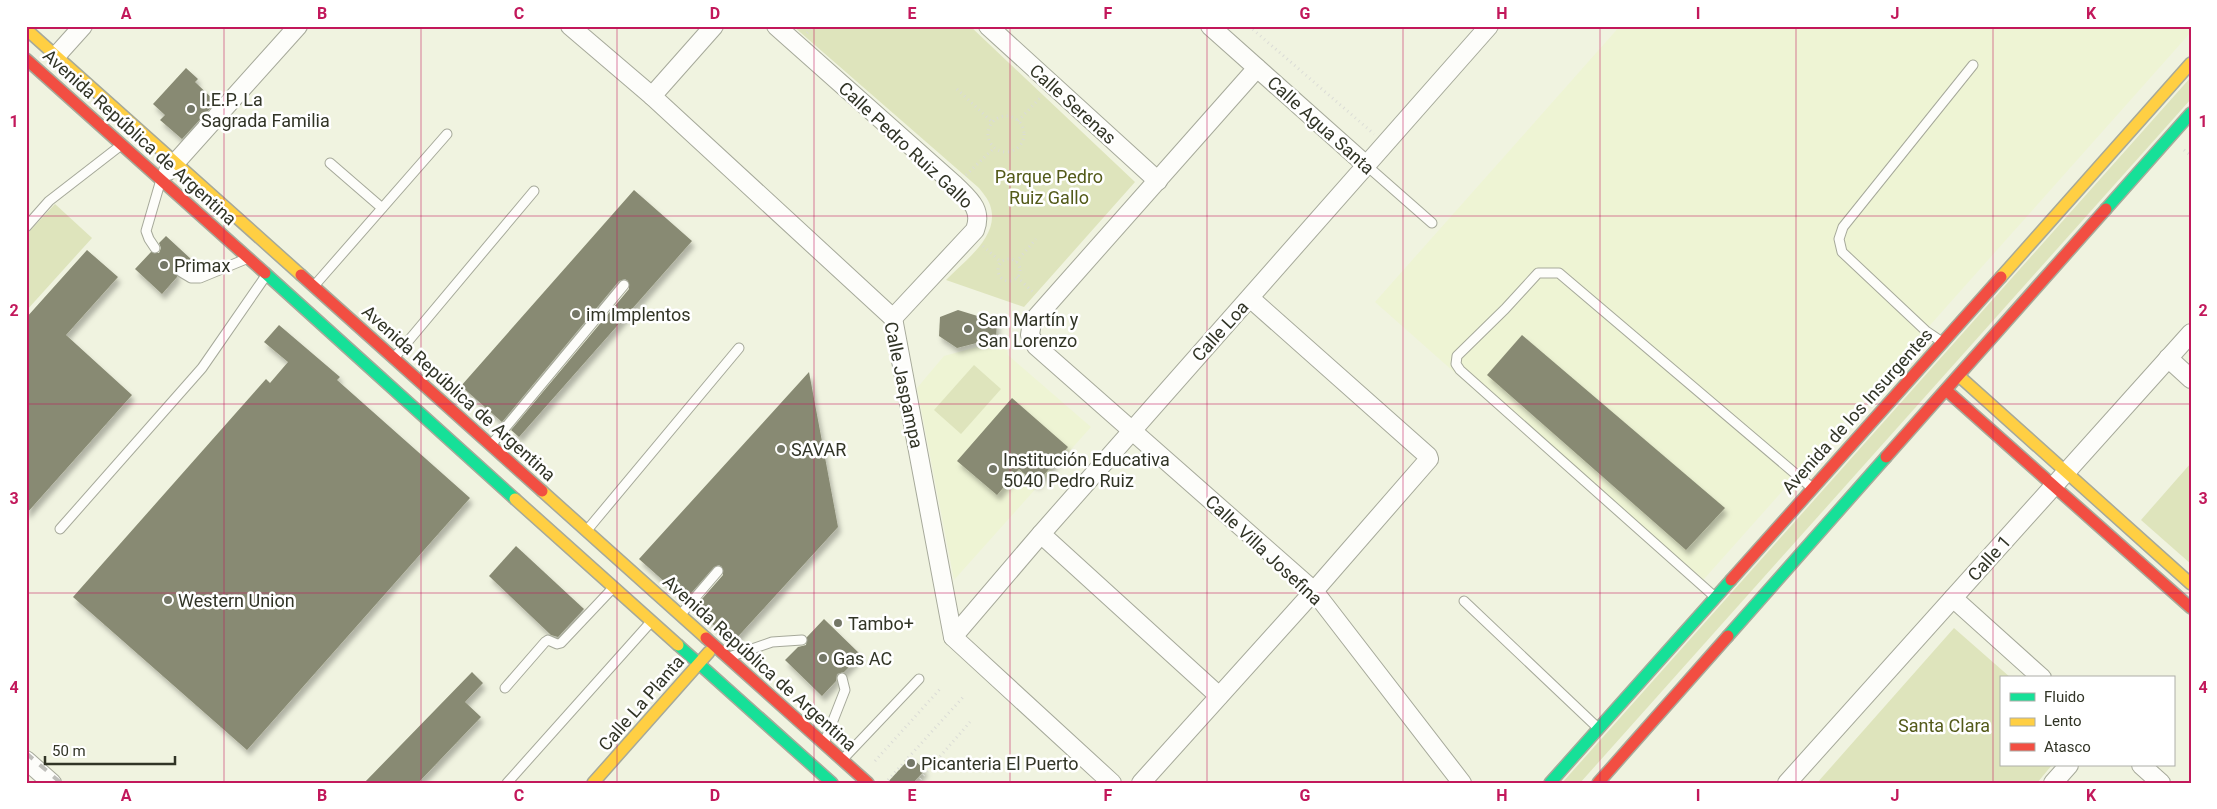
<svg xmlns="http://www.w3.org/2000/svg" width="2217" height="809" font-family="Roboto,sans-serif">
<defs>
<filter id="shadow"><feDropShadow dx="3" dy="5.5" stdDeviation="2.5" flood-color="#0004"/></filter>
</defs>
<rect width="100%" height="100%" fill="#f0f3e0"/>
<g fill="#eef4d4">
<polygon points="1620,26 2191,26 2191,32 1697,587 1375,302"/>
<polygon points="1006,339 1008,355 1091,427 954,580 917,388 944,356"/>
</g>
<g fill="#dee4bc">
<path d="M793 26H970L1135 182 1024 307 946 280C965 260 1001 236 990 205 988 199 983 193 979 188Z"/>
<polygon points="2191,77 2191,99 1580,783 1562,783"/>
<polygon points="55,204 92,238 26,311 26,235"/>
<polygon points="974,365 1001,389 961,434 934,410"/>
<polygon points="2191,463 2191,564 2141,520"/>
<polygon points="1954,628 2011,678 2001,678 2001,765 2052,765 2037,783 1817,783"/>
</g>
<g fill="#888a73" filter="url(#shadow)">
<polygon points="186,68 198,79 195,82 216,102 182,139 160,120 165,115 153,104"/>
<polygon points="634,190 692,241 519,437 511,430 629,289 628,281 625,279 619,281 502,422 461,386"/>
<polygon points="166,236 192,260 186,267 181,266 176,268 177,277 162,294 135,269 151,252 159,253 161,248 159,243"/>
<polygon points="87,250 118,277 66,335 132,395 26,514 26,318"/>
<polygon points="958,310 997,322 996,338 957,348 939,336 940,317"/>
<polygon points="279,325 340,377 337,380 470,498 247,750 73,597 266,379 270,383 288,362 264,342"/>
<polygon points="1522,335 1725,508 1686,550 1487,375"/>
<polygon points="809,372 838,527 733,642 694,608 723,575 722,567 719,565 714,567 685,600 639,559"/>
<polygon points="1012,398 1068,447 1036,484 1019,469 997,495 957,461"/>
<polygon points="516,546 584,609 558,637 551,635 489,576"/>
<polygon points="824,619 861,655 844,672 837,674 836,681 822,696 785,660 798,647 806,645 807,637"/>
<polygon points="472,672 483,683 465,702 481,717 418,783 364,783"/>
<polygon points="911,757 925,770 913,783 887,783"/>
</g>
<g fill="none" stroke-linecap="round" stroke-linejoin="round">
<defs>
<g id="lane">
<polyline points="330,163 382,208"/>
<polyline points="1366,165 1432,223"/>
<polyline points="26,227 49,201 120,146"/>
<polyline points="155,248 149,239 146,231 160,183"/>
<polyline points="181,272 191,278 200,278 246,259"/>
<polyline points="314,286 447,134"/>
<polyline points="1942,342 1926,331 1842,252 1839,239 1843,227 1973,65"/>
<polyline points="394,358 534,191"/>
<polyline points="491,445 624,285"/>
<polyline points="60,529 202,368 265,277"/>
<polyline points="588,529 739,348"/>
<polyline points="1715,597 1460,370 1456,364 1457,356 1505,309 1538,273 1559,273 1811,487"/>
<polyline points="1464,601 1598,728"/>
<polyline points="682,613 718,571"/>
<polyline points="732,656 772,642 802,640"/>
<polyline points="505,688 545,642 548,640 557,644 561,643 612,589"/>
<polyline points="825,741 845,690 842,678"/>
<polyline points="843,759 919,679"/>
<polyline points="507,783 650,623"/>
</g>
<g id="street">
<polyline points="570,26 652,96 893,318 953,637 1112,783"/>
<path d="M776 26 955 185C969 199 983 209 975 230L893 318"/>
<polyline points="988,26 1158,181"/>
<polyline points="1210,26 1366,165"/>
<polyline points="56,56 83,26"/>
<polyline points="1257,68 1032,322 1030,335 1036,346 1314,591 1462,783"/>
<polyline points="652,96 714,26"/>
<polyline points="168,171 298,26"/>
<polyline points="2168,358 2191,379"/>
<polyline points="1041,534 1219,696"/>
<polyline points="1953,598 2042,678"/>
<polyline points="953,637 1041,534 1489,26"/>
<polyline points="26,760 52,783"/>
<polyline points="2141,765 2161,783"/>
<polyline points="1141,783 1314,591 1429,459 1428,456 1250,298"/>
<polyline points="1787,783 2191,333"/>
<polyline points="2053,783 2069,765"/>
</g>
<g id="fast">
<polyline points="2106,209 2191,113"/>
<polyline points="265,273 515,499"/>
<polyline points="1728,636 1886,457"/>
<polyline points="678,645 832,783"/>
<polyline points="1550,783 1731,580"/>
</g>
<g id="slow">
<polyline points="26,29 301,275"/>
<polyline points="2001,277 2191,63"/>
<polyline points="1959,376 2191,584"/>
<polyline points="542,491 706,638"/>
<polyline points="515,499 678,645"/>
<polyline points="593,783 709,652"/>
</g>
<g id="jam">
<polyline points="26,59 265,273"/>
<polyline points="301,275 542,491"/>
<polyline points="1946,390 2191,608"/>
<polyline points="1886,457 2106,209"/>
<polyline points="1731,580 2001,277"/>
<polyline points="706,638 868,783"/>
<polyline points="1598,783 1728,636"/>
</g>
</defs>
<use href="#lane" stroke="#a6a99a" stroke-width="11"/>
<use href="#street" stroke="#a6a99a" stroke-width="20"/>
<use href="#fast" stroke="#a6a99a" stroke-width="14"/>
<use href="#slow" stroke="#a6a99a" stroke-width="14"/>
<use href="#jam" stroke="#a6a99a" stroke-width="14"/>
<g stroke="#dbdcd6" stroke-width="3" stroke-dasharray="1 4" stroke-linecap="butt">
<polyline points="1249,26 1374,134"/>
<polyline points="807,33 813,26"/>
<polyline points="957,89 992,122"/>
<circle cx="1006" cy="134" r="18"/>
<polyline points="1018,121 1042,96"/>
<polyline points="2184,150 2191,156"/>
<polyline points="966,175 994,148"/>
<polyline points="983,246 1001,262"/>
<circle cx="1009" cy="270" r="11"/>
<polyline points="1016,262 1036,239"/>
<polyline points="1017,277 1035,294"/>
<polyline points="875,761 940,689"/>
<polyline points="888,780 965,695"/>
<polyline points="917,783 970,722"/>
</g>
<use href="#lane" stroke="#fdfdfa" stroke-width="9"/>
<use href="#street" stroke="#fdfdfa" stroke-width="18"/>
<use href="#fast" stroke="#16e098" stroke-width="11"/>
<use href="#slow" stroke="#ffcf43" stroke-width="11"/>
<use href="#jam" stroke="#f24e42" stroke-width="11"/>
<polyline stroke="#bebeba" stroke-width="4" stroke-dasharray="9 9" stroke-linecap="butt" points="26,753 61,783"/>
</g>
<path fill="none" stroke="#c2185b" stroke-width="1" stroke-opacity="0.55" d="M224 26V783M421 26V783M617 26V783M814 26V783M1010 26V783M1207 26V783M1403 26V783M1600 26V783M1796 26V783M1993 26V783M26 216H2191M26 404H2191M26 593H2191"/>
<g fill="#747767" stroke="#fff" stroke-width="2">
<circle cx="191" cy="109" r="5"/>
<circle cx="164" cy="265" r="5"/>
<circle cx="576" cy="314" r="5"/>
<circle cx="968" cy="329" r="5"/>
<circle cx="781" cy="449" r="5"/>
<circle cx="993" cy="469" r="5"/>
<circle cx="168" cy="600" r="5"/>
<circle cx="838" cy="623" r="5"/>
<circle cx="823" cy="658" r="5"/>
<circle cx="911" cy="763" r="5"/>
</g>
<g text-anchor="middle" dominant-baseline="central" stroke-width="5" stroke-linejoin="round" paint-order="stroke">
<g font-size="18" fill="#313426" stroke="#fff" text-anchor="start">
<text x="201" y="99">I.E.P. La<tspan x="201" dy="21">Sagrada Familia</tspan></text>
<text x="174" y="265">Primax</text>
<text x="586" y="314">im Implentos</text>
<text x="978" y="319">San Martín y<tspan x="978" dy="21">San Lorenzo</tspan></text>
<text x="791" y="449">SAVAR</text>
<text x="1003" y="459">Institución Educativa<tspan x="1003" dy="21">5040 Pedro Ruiz</tspan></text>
<text x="178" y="600">Western Union</text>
<text x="848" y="623">Tambo+</text>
<text x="833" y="658">Gas AC</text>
<text x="921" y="763">Picanteria El Puerto</text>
</g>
<g font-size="18" fill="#313426" stroke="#fff">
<text transform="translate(1073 104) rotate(42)">Calle Serenas</text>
<text transform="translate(1321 125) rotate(42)">Calle Agua Santa</text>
<text transform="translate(140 137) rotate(42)">Avenida República de Argentina</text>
<text transform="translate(906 145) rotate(43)">Calle Pedro Ruiz Gallo</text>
<text transform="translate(1220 331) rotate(-48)">Calle Loa</text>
<text transform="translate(904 385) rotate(78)">Calle Jaspampa</text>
<text transform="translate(459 393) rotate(42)">Avenida República de Argentina</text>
<text transform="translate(1857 411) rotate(-48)">Avenida de los Insurgentes</text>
<text transform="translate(1264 550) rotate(43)">Calle Villa Josefina</text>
<text transform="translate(1989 558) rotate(-48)">Calle 1</text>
<text transform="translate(760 663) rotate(42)">Avenida República de Argentina</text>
<text transform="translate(641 703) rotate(-49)">Calle La Planta</text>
</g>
<g font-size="18" fill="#535a19" stroke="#fff">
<text x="1049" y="176">Parque Pedro<tspan x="1049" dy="21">Ruiz Gallo</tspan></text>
<text x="1944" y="725">Santa Clara</text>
</g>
</g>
<rect width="2217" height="809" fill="none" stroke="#ffffff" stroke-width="55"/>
<rect x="2000" y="676" width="175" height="90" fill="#ffffff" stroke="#adaea8"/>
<rect x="2010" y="693" width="25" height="8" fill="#16e098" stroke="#adaea8"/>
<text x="2044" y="702" font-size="15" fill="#313426">Fluido</text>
<rect x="2010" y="718" width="25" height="8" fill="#ffcf43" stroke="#adaea8"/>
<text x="2044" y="726" font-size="15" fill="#313426">Lento</text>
<rect x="2010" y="743" width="25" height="8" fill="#f24e42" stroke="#adaea8"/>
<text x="2044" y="752" font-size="15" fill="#313426">Atasco</text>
<path d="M45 756v8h130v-8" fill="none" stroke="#313426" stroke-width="2.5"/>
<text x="52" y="756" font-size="15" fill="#313426" stroke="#ffffff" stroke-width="4" paint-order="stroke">50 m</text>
<rect x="28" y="28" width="2162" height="754" fill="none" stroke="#c2185b" stroke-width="2"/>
<g font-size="16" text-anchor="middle" font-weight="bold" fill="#c2185b">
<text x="126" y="19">A</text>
<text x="322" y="19">B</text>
<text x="519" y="19">C</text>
<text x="715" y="19">D</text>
<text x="912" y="19">E</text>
<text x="1108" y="19">F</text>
<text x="1305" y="19">G</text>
<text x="1502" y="19">H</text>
<text x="1698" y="19">I</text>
<text x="1895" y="19">J</text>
<text x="2091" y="19">K</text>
<text x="14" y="127">1</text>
<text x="2203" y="127">1</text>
<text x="14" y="316">2</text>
<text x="2203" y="316">2</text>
<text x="14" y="504">3</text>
<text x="2203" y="504">3</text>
<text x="14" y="693">4</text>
<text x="2203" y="693">4</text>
<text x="126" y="801">A</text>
<text x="322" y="801">B</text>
<text x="519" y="801">C</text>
<text x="715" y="801">D</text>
<text x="912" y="801">E</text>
<text x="1108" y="801">F</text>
<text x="1305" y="801">G</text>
<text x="1502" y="801">H</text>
<text x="1698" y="801">I</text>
<text x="1895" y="801">J</text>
<text x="2091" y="801">K</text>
</g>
</svg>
